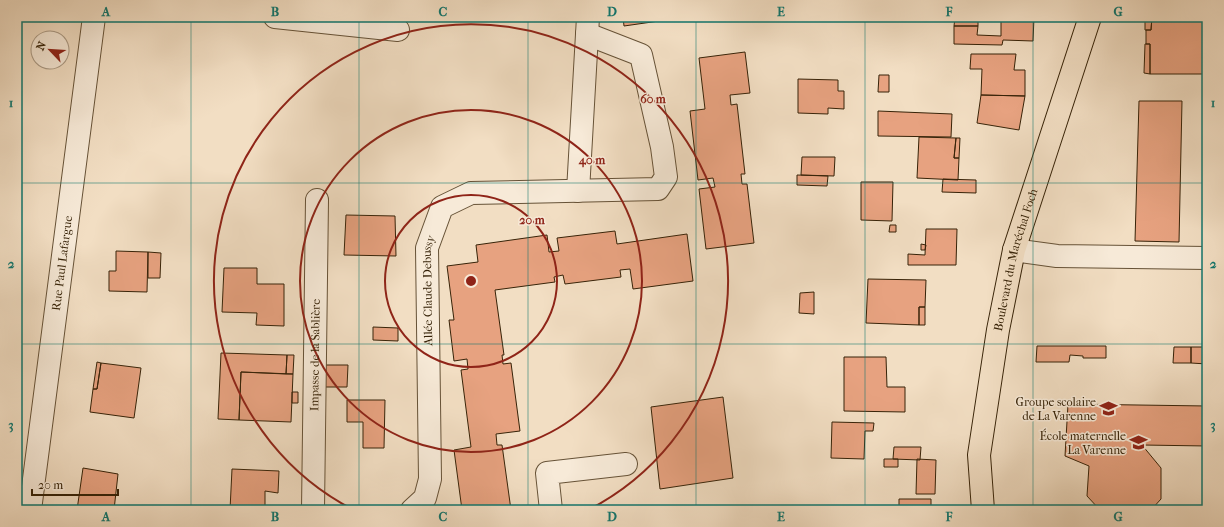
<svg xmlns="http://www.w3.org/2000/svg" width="1224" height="527" font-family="'IM FELL French Canon',serif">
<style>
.building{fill:#e7a280;stroke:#372308}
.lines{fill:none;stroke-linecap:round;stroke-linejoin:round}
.minor-casing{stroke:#665237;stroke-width:24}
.major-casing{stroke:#372308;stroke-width:24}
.minor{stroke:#f7ead8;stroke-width:22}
.major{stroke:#f2dec3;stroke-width:22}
.grid{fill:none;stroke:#0f766e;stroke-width:1;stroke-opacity:0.55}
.ring{fill:none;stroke:#8f2418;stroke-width:2}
.labels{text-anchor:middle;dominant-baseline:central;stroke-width:3;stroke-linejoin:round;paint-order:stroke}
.street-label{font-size:12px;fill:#372308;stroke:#f7ead8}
.poi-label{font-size:12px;fill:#372308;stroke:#f7ead8;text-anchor:end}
.centre{fill:#8f2418;stroke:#f7ead8;stroke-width:2}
.ring-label{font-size:12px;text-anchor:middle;font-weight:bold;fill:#8f2418;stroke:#f7ead8;stroke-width:3;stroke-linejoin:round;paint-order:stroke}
.neatline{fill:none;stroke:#0f766e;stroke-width:1.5}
.grid-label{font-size:13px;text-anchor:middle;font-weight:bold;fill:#0f766e}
</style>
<rect width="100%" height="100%" fill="#f2dec3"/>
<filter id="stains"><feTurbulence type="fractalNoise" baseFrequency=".005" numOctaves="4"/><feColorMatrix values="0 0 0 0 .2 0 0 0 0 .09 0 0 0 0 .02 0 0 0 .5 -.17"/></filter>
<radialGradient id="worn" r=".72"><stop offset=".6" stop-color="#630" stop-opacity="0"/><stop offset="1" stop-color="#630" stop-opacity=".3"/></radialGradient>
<path class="building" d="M 623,17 L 687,17 L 624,26 Z
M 955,17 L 978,17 L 978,26 L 954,26 Z
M 996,17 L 1001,17 L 1001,21 L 995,21 Z
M 1001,17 L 1034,17 L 1033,41 L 1003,40 L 1002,45 L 954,44 L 954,26 L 978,26 L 977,35 L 1001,36 Z
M 1145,17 L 1152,17 L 1151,30 L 1145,30 Z
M 1152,17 L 1206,17 L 1206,25 L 1207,25 L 1207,50 L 1204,50 L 1204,74 L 1150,74 L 1150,44 L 1146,44 L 1146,30 L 1151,30 Z
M 1145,44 L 1150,44 L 1150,74 L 1144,73 Z
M 1204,50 L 1207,50 L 1207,74 L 1204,74 Z
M 745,52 L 750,93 L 730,95 L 731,105 L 737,104 L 745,174 L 741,174 L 742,184 L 747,184 L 754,243 L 706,249 L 699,189 L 715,187 L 713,178 L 698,180 L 690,111 L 705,109 L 699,58 Z
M 971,54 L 1016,54 L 1014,70 L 1025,70 L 1025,96 L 981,95 L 982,69 L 970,69 Z
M 879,75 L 889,75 L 889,92 L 878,92 Z
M 798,79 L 838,80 L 838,91 L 844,91 L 844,109 L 828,108 L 828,114 L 798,113 Z
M 981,95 L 1025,96 L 1019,130 L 977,123 Z
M 1139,101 L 1182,101 L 1179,242 L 1135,241 Z
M 878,111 L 952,114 L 951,137 L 878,136 Z
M 919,137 L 956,138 L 954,158 L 959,158 L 958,180 L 917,178 Z
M 956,138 L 960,138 L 959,158 L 954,158 Z
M 802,157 L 835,157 L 834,176 L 801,175 Z
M 797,175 L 828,176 L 827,186 L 797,185 Z
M 943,179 L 976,180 L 976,193 L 942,192 Z
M 861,182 L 893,182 L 892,221 L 861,220 Z
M 346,215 L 395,216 L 396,256 L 344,255 Z
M 890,225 L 896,225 L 896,232 L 889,232 Z
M 926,229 L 957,229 L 956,265 L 908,265 L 908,254 L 925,255 Z
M 615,231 L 617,244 L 687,234 L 693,281 L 633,289 L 630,269 L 620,270 L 621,277 L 565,284 L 563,275 L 554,277 L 555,282 L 495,290 L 504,355 L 502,355 L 503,364 L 511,363 L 520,431 L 496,434 L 497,445 L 502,445 L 511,510 L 462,510 L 454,450 L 471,447 L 461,370 L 468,369 L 467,359 L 454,361 L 449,320 L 454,320 L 447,266 L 478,262 L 476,245 L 547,235 L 549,252 L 559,251 L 557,238 Z
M 921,244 L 926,245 L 925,250 L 921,250 Z
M 116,251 L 148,252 L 147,292 L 109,291 L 109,271 L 116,271 Z
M 148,252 L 161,253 L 160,278 L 148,278 Z
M 224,268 L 257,268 L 257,284 L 284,284 L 284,326 L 256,325 L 257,313 L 222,312 Z
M 868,279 L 926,280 L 925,307 L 919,307 L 919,325 L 866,323 Z
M 814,292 L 814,314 L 799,313 L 800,293 Z
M 1205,295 L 1207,295 L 1207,314 L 1205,314 Z
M 919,307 L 925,307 L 925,325 L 919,325 Z
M 373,327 L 398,328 L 398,341 L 373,340 Z
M 1037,346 L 1106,346 L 1106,358 L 1083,358 L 1083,356 L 1070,355 L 1069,362 L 1036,362 Z
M 1174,347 L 1191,347 L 1191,363 L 1173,363 Z
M 1191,347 L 1207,347 L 1207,364 L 1191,363 Z
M 221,353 L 287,355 L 286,374 L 241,372 L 239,420 L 218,419 Z
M 287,355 L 294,355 L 293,374 L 286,374 Z
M 844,357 L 886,357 L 887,387 L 905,387 L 905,412 L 844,411 Z
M 97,362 L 101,363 L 97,389 L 93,389 Z
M 101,363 L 141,368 L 134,418 L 90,412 L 93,389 L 97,389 Z
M 322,365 L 348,365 L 347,387 L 322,387 Z
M 241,372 L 293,374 L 291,422 L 239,420 Z
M 292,392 L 298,392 L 298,403 L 292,403 Z
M 723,397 L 733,478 L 660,489 L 651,407 Z
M 347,400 L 385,400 L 384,448 L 363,448 L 363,422 L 347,422 Z
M 1068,404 L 1207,406 L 1207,446 L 1142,445 L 1161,468 L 1161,499 L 1151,510 L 1100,510 L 1087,496 L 1089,466 L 1065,456 Z
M 832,422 L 874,423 L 873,431 L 865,431 L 864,459 L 831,458 Z
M 894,447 L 921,447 L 920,460 L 893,459 Z
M 884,459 L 898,459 L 898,467 L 884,467 Z
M 917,459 L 936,460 L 935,494 L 916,494 Z
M 83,468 L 118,474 L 114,510 L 77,510 Z
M 232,469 L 279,471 L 278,493 L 265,491 L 265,510 L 230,510 Z
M 899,499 L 931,499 L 931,510 L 899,510 Z"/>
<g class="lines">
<defs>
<g id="minor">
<path d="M 275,17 L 398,30"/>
<path d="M 578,191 L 588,17"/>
<path d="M 1014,250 L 1057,256 L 1207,258"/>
<path id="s1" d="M 30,510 L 94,17"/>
<path id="s2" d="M 313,510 L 317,200"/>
<path id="s3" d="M 412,510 L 425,498 L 430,479 L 427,248 L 442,207 L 471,193 L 658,189 L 666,177 L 662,147 L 641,55 L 587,34"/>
<path d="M 551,510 L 547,473 L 626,464"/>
</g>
<g id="major">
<path id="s4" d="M 983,510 L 979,455 L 998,330 L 1014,250 L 1090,17"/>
</g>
</defs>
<use href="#minor" class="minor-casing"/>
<use href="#major" class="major-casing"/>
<use href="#minor" class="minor"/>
<use href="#major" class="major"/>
</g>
<path class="grid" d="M 191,17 L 191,510M 359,17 L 359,510M 528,17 L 528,510M 696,17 L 696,510M 865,17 L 865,510M 1033,17 L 1033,510M 17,183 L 1207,183M 17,344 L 1207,344"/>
<g class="ring">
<circle cx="471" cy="281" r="86"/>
<circle cx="471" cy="281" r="171"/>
<path d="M354 510A257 257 0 1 1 588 510"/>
</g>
<defs>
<symbol id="school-bare" viewBox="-9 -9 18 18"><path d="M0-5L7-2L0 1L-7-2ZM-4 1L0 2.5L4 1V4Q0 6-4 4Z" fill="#8f2418" stroke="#f7ead8" stroke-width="2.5" paint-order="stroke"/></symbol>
</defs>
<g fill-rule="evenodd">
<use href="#school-bare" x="1096" y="396" width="25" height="25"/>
<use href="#school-bare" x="1126" y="430" width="25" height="25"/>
</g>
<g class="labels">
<g class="street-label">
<text stroke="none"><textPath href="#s4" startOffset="254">Boulevard du Maréchal Foch</textPath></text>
<text stroke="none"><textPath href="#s1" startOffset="249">Rue Paul Lafargue</textPath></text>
<text stroke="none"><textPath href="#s3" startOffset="226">Allée Claude Debussy</textPath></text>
<text stroke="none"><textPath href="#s2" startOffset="155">Impasse de la Sablière</textPath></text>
</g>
<g class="poi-label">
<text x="1096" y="402">Groupe scolaire<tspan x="1096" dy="14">de La Varenne</tspan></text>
<text x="1126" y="436">École maternelle<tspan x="1126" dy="14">La Varenne</tspan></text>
</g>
</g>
<circle cx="471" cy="281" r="6" class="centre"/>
<g class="ring-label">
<text x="653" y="103">60 m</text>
<text x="592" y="164">40 m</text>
<text x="532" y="224">20 m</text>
</g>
<rect width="1224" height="527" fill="none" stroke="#f2dec3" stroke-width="44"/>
<g transform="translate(50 50) rotate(295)"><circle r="19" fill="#f7ead8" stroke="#aa9a85"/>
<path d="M0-3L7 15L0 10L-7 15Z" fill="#8f2418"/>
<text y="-6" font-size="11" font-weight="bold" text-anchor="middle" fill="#372308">N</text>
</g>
<path d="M32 489v6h86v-6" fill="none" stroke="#372308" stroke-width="2"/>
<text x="38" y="489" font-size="12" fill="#372308" stroke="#f7ead8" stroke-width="3" paint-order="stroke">20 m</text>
<rect x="22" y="22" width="1180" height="483" class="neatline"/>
<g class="grid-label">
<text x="106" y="16">A</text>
<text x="275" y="16">B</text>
<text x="443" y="16">C</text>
<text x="612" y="16">D</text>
<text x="781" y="16">E</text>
<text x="949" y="16">F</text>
<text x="1118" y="16">G</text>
<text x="11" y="107">1</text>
<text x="1213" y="107">1</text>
<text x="11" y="268">2</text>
<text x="1213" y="268">2</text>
<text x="11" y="429">3</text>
<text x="1213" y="429">3</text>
<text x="106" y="521">A</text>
<text x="275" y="521">B</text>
<text x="443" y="521">C</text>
<text x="612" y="521">D</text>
<text x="781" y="521">E</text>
<text x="949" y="521">F</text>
<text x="1118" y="521">G</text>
</g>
<rect width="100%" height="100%" filter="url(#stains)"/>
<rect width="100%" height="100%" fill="url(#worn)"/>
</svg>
